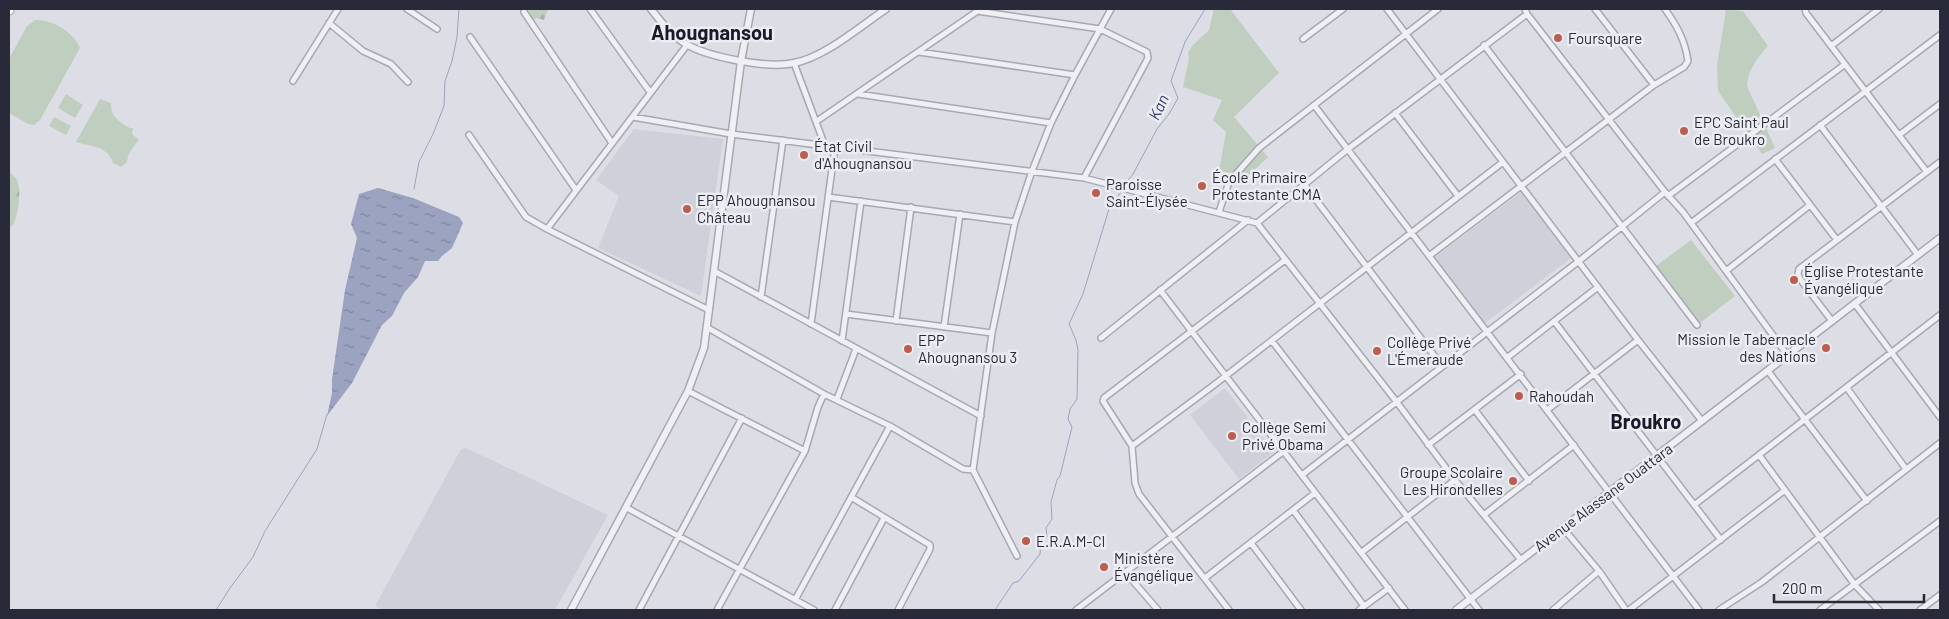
<svg xmlns="http://www.w3.org/2000/svg" width="1949" height="619" font-family="Barlow,sans-serif">
<style>
.built{fill:#cfd0d9}
.green{fill:#bfcebf}
.forest{fill:url(#forest-firs)}
.water{fill:url(#water-ripples)}
.lines{fill:none;stroke-linecap:round;stroke-linejoin:round}
.stream{stroke:#9ba3c1;stroke-width:1}
.minor-casing{stroke:#a7a8b1;stroke-width:8}
.tertiary-casing{stroke:#a7a8b1;stroke-width:9}
.primary-casing{stroke:#9da0af;stroke-width:11}
.minor{stroke:#efeff4;stroke-width:5}
.tertiary{stroke:#efeff4;stroke-width:6}
.primary{stroke:#fff;stroke-width:9}
.poi-dot{fill:#bc5d4f;stroke:#ecedf3;stroke-width:2}
.labels{text-anchor:middle;dominant-baseline:central;stroke-width:5;stroke-linejoin:round;paint-order:stroke}
.poi-label{font-size:15px;fill:#282a39;stroke:#ecedf3;text-anchor:start}
.street-label{font-size:15px;fill:#282a39;stroke:#ecedf3}
.water-label{font-size:16px;font-style:italic;fill:#374068;stroke:#ecedf3}
.district-label{font-size:20px;font-weight:bold;fill:#1a1b2a;stroke:#ecedf3}
</style>
<defs>
<pattern id="forest-firs" width="22" height="20" patternUnits="userSpaceOnUse" patternTransform="scale(1.25)"><rect width="22" height="20" fill="#bfcebf"/><path d="M5 1l3.5 6h-7zM16 11l3.5 6h-7z" fill="#a4b1a5"/></pattern>
<pattern id="water-ripples" width="26" height="14" patternUnits="userSpaceOnUse" patternTransform="scale(1.25)"><rect width="26" height="14" fill="#9ba3c1"/><path d="M2 4q2-2 4 0t4 0M15 11q2-2 4 0t4 0" fill="none" stroke="#7e859e"/></pattern>
</defs>
<rect width="100%" height="100%" fill="#dddee5"/>
<path class="built" d="M 634,129 L 723,139 L 701,296 L 598,248 L 619,196 L 596,180 Z
M 1521,192 L 1571,258 L 1484,324 L 1434,258 Z
M 1225,388 L 1274,452 L 1239,479 L 1190,415 Z
M 466,448 L 608,515 L 555,610 L 384,610 L 375,606 L 461,449 Z"/>
<path class="green" d="M 1214,9 L 1230,9 L 1279,73 L 1234,117 L 1268,157 L 1244,180 L 1233,174 L 1219,171 L 1226,132 L 1213,120 L 1222,100 L 1183,87 L 1189,58 L 1188,53 L 1192,46 L 1209,30 Z
M 1726,10 L 1743,11 L 1768,46 C 1757,59 1748,69 1747,86 L 1775,148 L 1762,154 L 1718,91 L 1717,65 Z
M 35,20 C 52,19 74,32 80,48 L 40,120 L 34,125 L 28,124 L 9,113 L 9,59 L 27,26 Z
M 66,94 L 83,105 L 75,118 L 58,108 Z
M 100,99 L 111,103 C 110,117 120,122 130,128 L 133,128 L 132,134 L 139,140 C 133,147 128,152 127,162 L 121,167 L 113,163 C 107,145 91,147 76,142 Z
M 54,117 L 71,126 L 66,135 L 49,126 Z
M 1691,240 L 1735,296 L 1700,323 L 1656,266 Z"/>
<path class="forest" d="M 523,9 L 548,9 L 544,20 L 537,18 L 531,21 Z
M 9,171 C 11,174 16,177 17,180 C 22,191 18,217 12,227 L 9,225 Z"/>
<path class="water" d="M 378,188 L 413,198 L 459,217 L 463,223 L 452,248 L 442,256 L 438,261 L 425,261 L 418,277 L 404,293 L 392,316 L 382,325 L 352,383 L 327,416 L 332,393 L 332,379 L 345,290 L 357,238 L 351,224 L 359,194 Z"/>
<g class="lines">
<path class="stream" d="M 1125,184 L 1133,174 L 1157,129 L 1169,114 L 1178,98 L 1171,81 L 1185,42 L 1205,9
M 414,189 L 419,162 L 433,134 L 444,106 L 445,81 L 452,61 L 457,37 L 459,9
M 216,610 L 230,588 L 253,557 L 265,531 L 317,449 L 327,414
M 995,610 L 1013,583 L 1019,581 L 1040,554 L 1041,541 L 1047,537 L 1046,528 L 1052,519 L 1051,502 L 1057,480 L 1060,476 L 1072,427 L 1068,419 L 1070,409 L 1077,399 L 1078,350 L 1076,340 L 1069,324 L 1083,294 L 1109,209 L 1121,192"/>
<defs>
<path id="minor" d="M 407,9 L 437,29
M 590,9 L 650,92
M 1387,9 L 1638,340 L 1702,421
M 1595,9 L 1654,85
M 1805,9 L 1806,13 L 1927,172
M 977,11 L 1100,29 L 1147,52 L 1148,58 L 1084,178
M 524,12 L 612,143
M 1527,14 L 1665,192 L 1683,212 L 1788,356
M 329,23 L 363,51 L 391,64 L 408,82
M 470,37 L 576,190
M 1303,39 L 1343,9
M 1484,45 L 1697,325
M 1831,46 L 1879,9
M 919,52 L 1075,75
M 794,63 L 825,146
M 293,81 L 338,9
M 858,94 L 1051,123
M 1314,105 L 1699,610
M 1395,113 L 1458,196
M 633,117 L 731,134 L 1084,178 L 1257,223 L 1396,401 L 1455,480 L 1521,560
M 817,121 L 979,10
M 1820,125 L 1918,255
M 469,135 L 526,217 L 547,229 L 709,310
M 1899,135 L 1940,104
M 1775,159 L 1837,240
M 1304,184 L 1442,366
M 1668,196 L 1844,65
M 828,197 L 1015,222
M 1219,212 L 1229,182 L 1259,148 L 1438,9
M 1257,223 L 1348,149 L 1527,14 L 1525,9
M 1691,223 L 1940,35
M 547,229 L 687,45
M 1429,256 L 1654,85 L 1684,67 L 1688,61 C 1685,40 1677,26 1665,9
M 714,271 L 981,416
M 1726,271 L 1810,205
M 1160,290 L 1405,610
M 761,297 L 783,140
M 1855,304 L 1940,417
M 846,314 L 992,333
M 896,321 L 911,207
M 1554,321 L 1721,540
M 1832,321 L 1800,279 L 1798,274 L 1799,269 L 1940,162
M 811,324 L 835,147
M 944,327 L 960,214
M 708,328 L 824,394 L 890,426 L 963,469 L 973,470
M 1101,338 L 1248,220
M 842,341 L 861,201
M 1272,341 L 1479,610
M 1508,357 L 1598,287
M 1768,371 L 1867,501
M 1847,388 L 1906,469
M 688,391 L 805,451
M 837,399 L 856,349
M 1475,410 L 1529,481
M 1547,410 L 1638,340
M 1428,445 L 1521,374
M 1132,446 L 1210,388 L 1503,162
M 1759,455 L 1855,585 L 1879,610
M 1302,475 L 1579,261 L 1665,192
M 851,497 L 930,545 L 930,549 L 898,610
M 1694,505 L 1940,315
M 627,508 L 814,610
M 1293,510 L 1364,606
M 1485,514 L 1574,445
M 1563,528 L 1599,571 L 1626,610
M 1251,543 L 1301,610
M 1362,552 L 1455,480
M 1017,556 L 973,470 L 992,333 L 1015,222 L 1032,171 L 1051,123 L 1075,75 L 1111,9
M 1126,573 L 1158,610
M 1205,578 L 1315,493
M 795,600 L 890,426
M 639,610 L 742,418
M 717,610 L 805,451 L 818,407 L 824,394
M 835,610 L 884,518
M 1076,610 L 1284,451
M 1229,610 L 1139,494 L 1135,483 L 1132,446 L 1103,401 L 1104,398 L 1285,260
M 1359,610 L 1389,588
M 1553,610 L 1599,571
M 1629,610 L 1785,490
M 1719,610 L 1762,582 L 1940,443
M 1820,610 L 1940,521
M 1920,610 L 1940,595"/>
<path id="tertiary" d="M 651,9 C 661,22 671,35 686,44 C 708,57 768,69 794,63 C 825,57 859,27 886,9
M 571,610 L 688,391 L 704,348 L 741,61 L 751,9
M 1456,610 L 1940,238"/>
<path id="primary" d="M 9,10 L 9,9"/>
</defs>
<use href="#minor" class="minor-casing"/>
<use href="#tertiary" class="tertiary-casing"/>
<use href="#primary" class="primary-casing"/>
<use href="#minor" class="minor"/>
<use href="#tertiary" class="tertiary"/>
<use href="#primary" class="primary"/>
</g>
<g class="poi-dot">
<circle cx="1558" cy="38" r="5"/>
<circle cx="1684" cy="131" r="5"/>
<circle cx="804" cy="155" r="5"/>
<circle cx="1202" cy="186" r="5"/>
<circle cx="1096" cy="193" r="5"/>
<circle cx="687" cy="209" r="5"/>
<circle cx="1794" cy="280" r="5"/>
<circle cx="1826" cy="348" r="5"/>
<circle cx="908" cy="349" r="5"/>
<circle cx="1377" cy="351" r="5"/>
<circle cx="1519" cy="396" r="5"/>
<circle cx="1232" cy="436" r="5"/>
<circle cx="1513" cy="481" r="5"/>
<circle cx="1026" cy="541" r="5"/>
<circle cx="1104" cy="567" r="5"/>
</g>
<g class="labels">
<g class="poi-label">
<text x="1568" y="38">Foursquare</text>
<text x="1694" y="122">EPC Saint Paul<tspan x="1694" dy="17">de Broukro</tspan></text>
<text x="814" y="146">État Civil<tspan x="814" dy="17">d'Ahougnansou</tspan></text>
<text x="1212" y="177">École Primaire<tspan x="1212" dy="17">Protestante CMA</tspan></text>
<text x="1106" y="184">Paroisse<tspan x="1106" dy="17">Saint-Élysée</tspan></text>
<text x="697" y="200">EPP Ahougnansou<tspan x="697" dy="17">Château</tspan></text>
<text x="1804" y="271">Église Protestante<tspan x="1804" dy="17">Évangélique</tspan></text>
<text x="1816" y="339" text-anchor="end">Mission le Tabernacle<tspan x="1816" dy="17">des Nations</tspan></text>
<text x="918" y="340">EPP<tspan x="918" dy="17">Ahougnansou 3</tspan></text>
<text x="1387" y="342">Collège Privé<tspan x="1387" dy="17">L'Émeraude</tspan></text>
<text x="1529" y="396">Rahoudah</text>
<text x="1242" y="427">Collège Semi<tspan x="1242" dy="17">Privé Obama</tspan></text>
<text x="1503" y="472" text-anchor="end">Groupe Scolaire<tspan x="1503" dy="17">Les Hirondelles</tspan></text>
<text x="1036" y="541">E.R.A.M-CI</text>
<text x="1114" y="558">Ministère<tspan x="1114" dy="17">Évangélique</tspan></text>
</g>
<g class="street-label">
<text transform="translate(1603 497) rotate(-37)">Avenue Alassane Ouattara</text>
</g>
<g class="water-label">
<text transform="translate(1158 107) rotate(-65)">Kan</text>
</g>
<g class="district-label">
<text x="712" y="32">Ahougnansou</text>
<text x="1646" y="421">Broukro</text>
</g>
</g>
<rect width="1949" height="619" fill="none" stroke="#282a39" stroke-width="20"/>
<path d="M1774 594v8h150v-8" fill="none" stroke="#282a39" stroke-width="2.5"/>
<text x="1782" y="594" font-size="15" fill="#282a39" stroke="#ecedf3" stroke-width="4" paint-order="stroke">200 m</text>
</svg>
